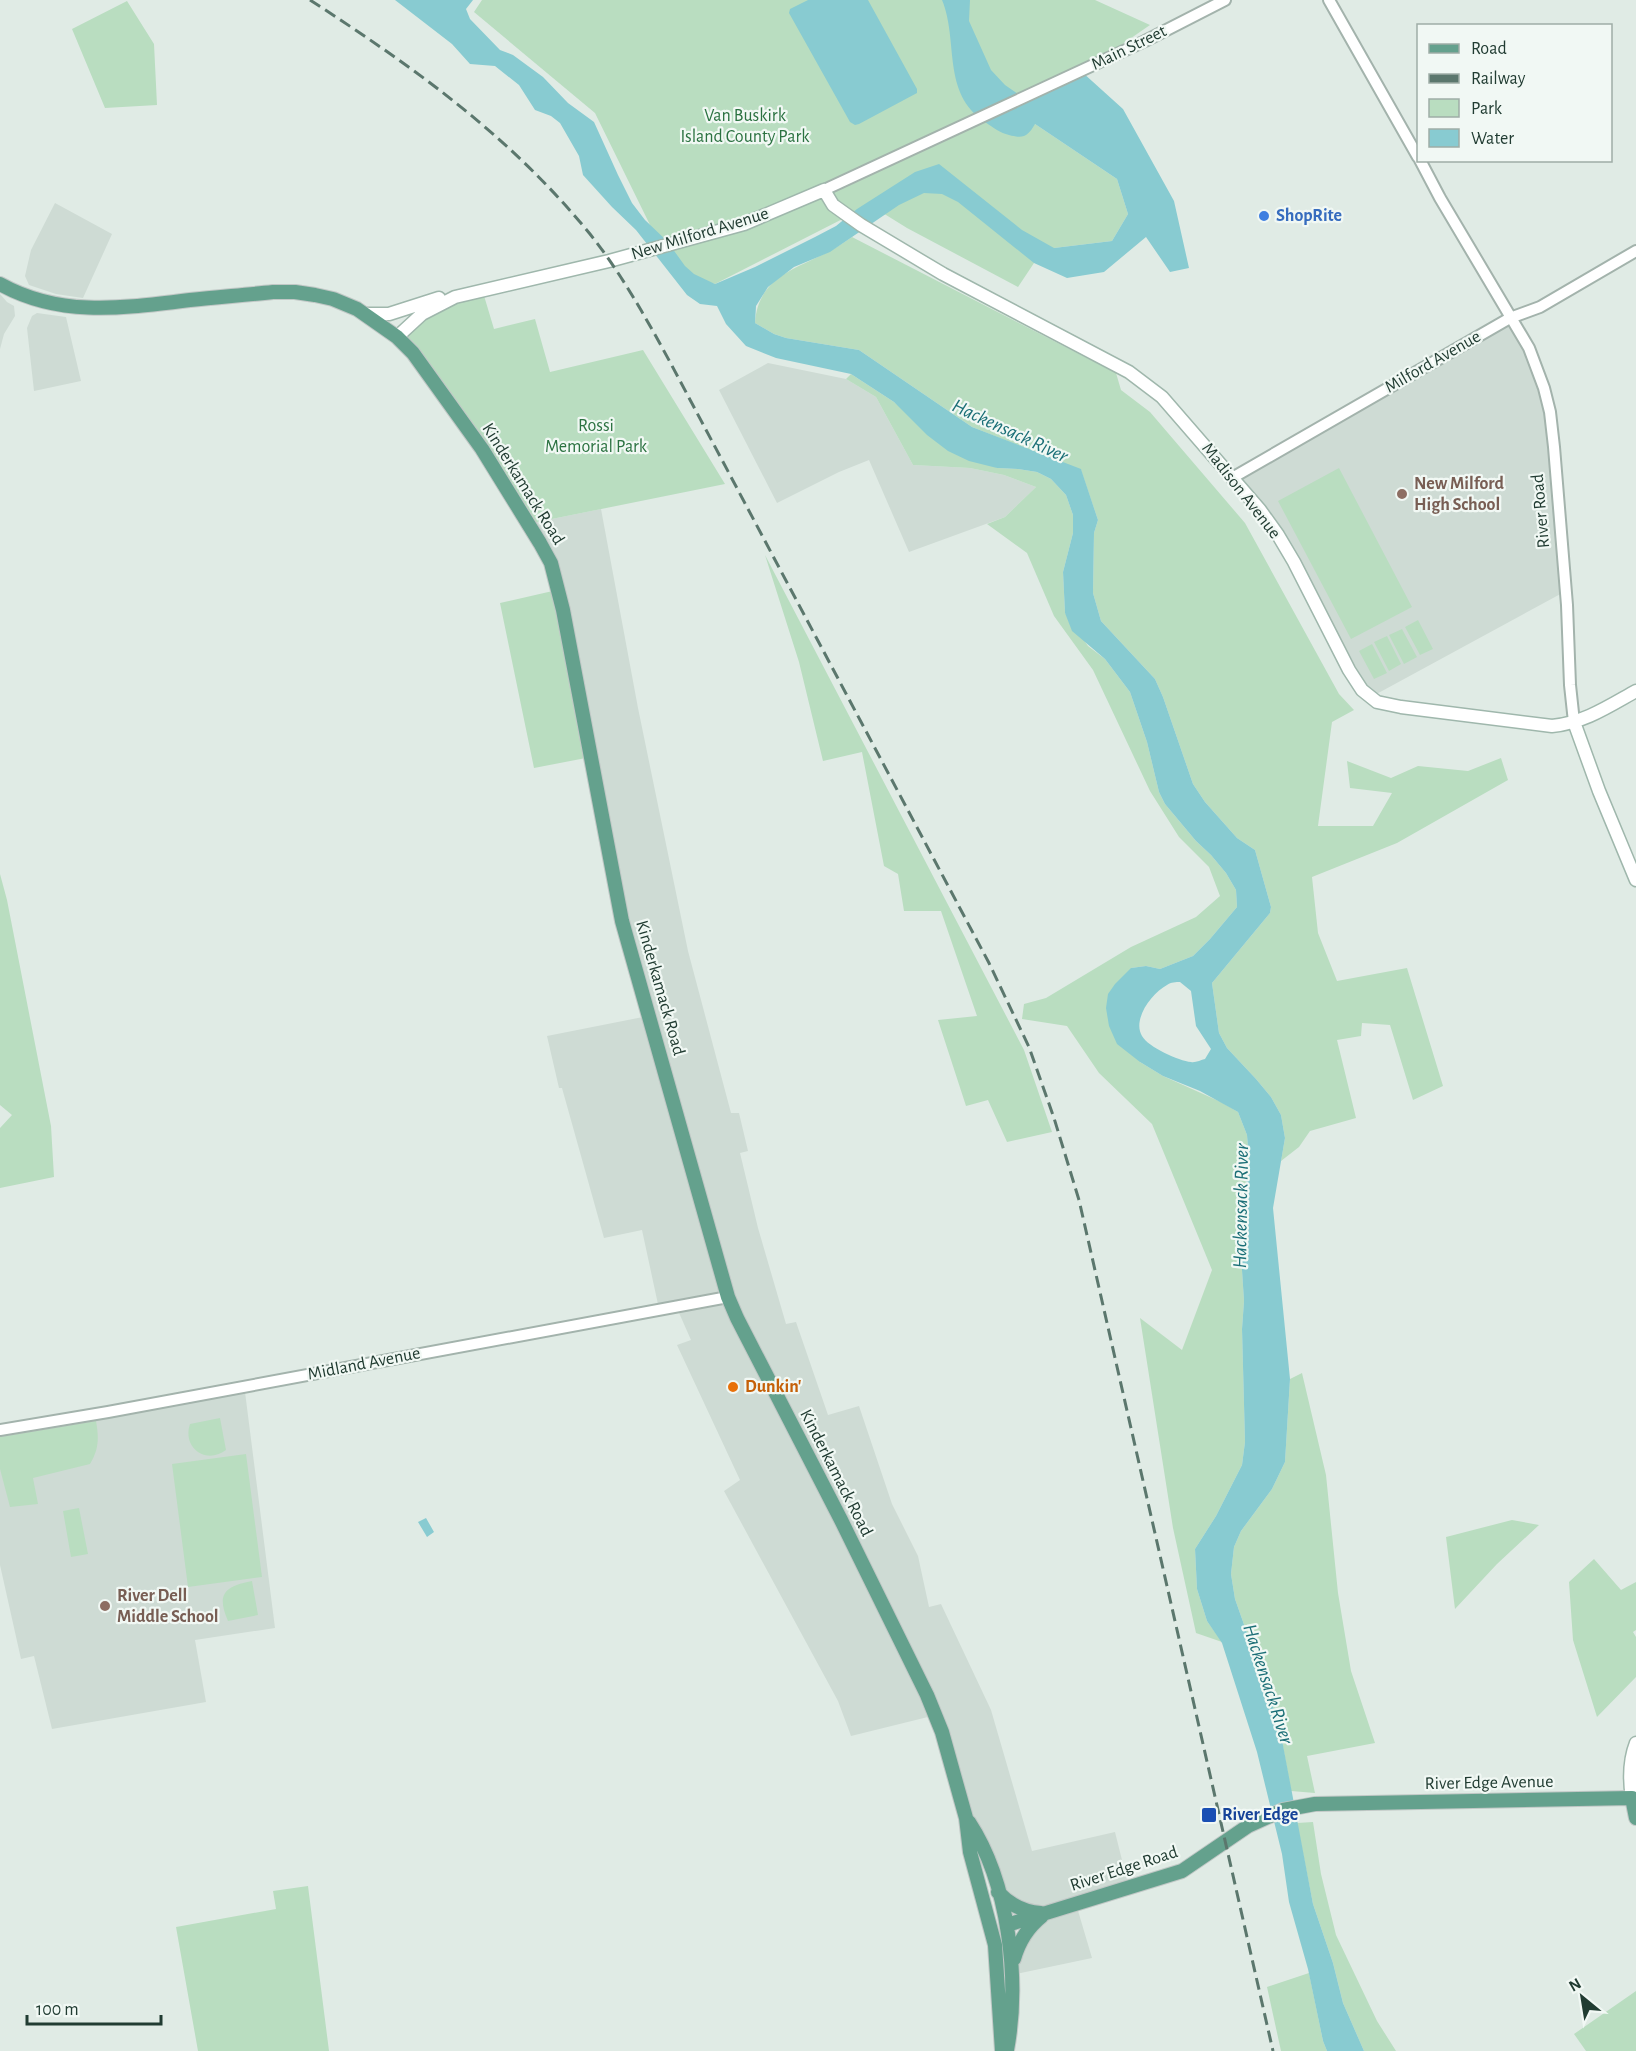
<svg xmlns="http://www.w3.org/2000/svg" width="1636" height="2051" font-family="'Alegreya Sans',sans-serif">
<style>
.built{fill:#cedbd4}
.green{fill:#b9ddc0}
.water{fill:#88cbd1;fill-rule:evenodd}
.lines{fill:none;stroke-linecap:round;stroke-linejoin:round}
.tertiary-casing{stroke:#a3b3ac;stroke-width:14}
.secondary-casing{stroke:#9fb7ac;stroke-width:15}
.primary-casing{stroke:#c1c8c6;stroke-width:16}
.tertiary{stroke:#fff;stroke-width:10}
.secondary{stroke:#fff;stroke-width:12}
.primary{stroke:#64a18d;stroke-width:14}
.rail{stroke:#5b776d;stroke-width:3;stroke-dasharray:12 6;stroke-linecap:butt}
.shop-dot{fill:#3f7fe0;stroke:#f1f8f4;stroke-width:2}
.education-dot{fill:#8d6e63;stroke:#f1f8f4;stroke-width:2}
.food-dot{fill:#e8710a;stroke:#f1f8f4;stroke-width:2}
.transit-dot{fill:#1a4fb4;stroke:#f1f8f4;stroke-width:2}
.labels{text-anchor:middle;dominant-baseline:central;stroke-width:4.5;stroke-linejoin:round;paint-order:stroke}
.street-label{font-size:18px;fill:#213c32;stroke:#f1f8f4}
.park-label{font-size:18px;fill:#2b7241;stroke:#f1f8f4}
.shop-label{font-size:18px;font-weight:bold;fill:#366cbe;stroke:#f1f8f4;text-anchor:start}
.education-label{font-size:18px;font-weight:bold;fill:#785e54;stroke:#f1f8f4;text-anchor:start}
.food-label{font-size:18px;font-weight:bold;fill:#c56008;stroke:#f1f8f4;text-anchor:start}
.transit-label{font-size:18px;font-weight:bold;fill:#164399;stroke:#f1f8f4;text-anchor:start}
.water-label{font-size:20px;font-style:italic;fill:#1b6f77;stroke:#f1f8f4}
</style>
<rect width="100%" height="100%" fill="#e0ebe5"/>
<path class="built" d="M 55,203 L 112,234 L 83,298 L 56,294 L 29,285 L 25,276 L 31,250 Z
M 0,294 L 7,302 L 14,306 L 15,316 L 4,334 L 0,349 Z
M 37,313 L 66,317 L 81,381 L 34,391 L 27,328 L 32,316 Z
M 1510,318 L 1544,388 L 1566,591 L 1371,697 L 1294,562 L 1232,478 Z
M 768,363 L 846,379 L 876,397 L 913,465 L 970,468 L 1004,475 L 1036,487 L 1005,517 L 909,552 L 869,460 L 839,472 L 777,503 L 719,390 Z
M 601,509 L 638,708 L 688,951 L 731,1113 L 739,1113 L 748,1151 L 740,1153 L 758,1228 L 786,1324 L 796,1322 L 828,1415 L 859,1406 L 892,1504 L 918,1556 L 929,1607 L 941,1604 L 991,1710 L 1032,1851 L 1115,1832 L 1129,1888 L 1076,1904 L 1092,1958 L 1011,1975 L 1033,1923 L 998,1892 L 936,1715 L 851,1736 L 838,1701 L 724,1491 L 740,1480 L 677,1345 L 691,1340 L 676,1306 L 659,1309 L 642,1230 L 604,1238 L 562,1088 L 559,1088 L 547,1036 L 648,1016 L 557,590 L 527,524 Z
M 245,1392 L 275,1628 L 195,1640 L 206,1702 L 52,1729 L 34,1656 L 21,1659 L 0,1565 L 0,1430 Z"/>
<path class="green" d="M 482,0 L 1095,0 L 1150,25 L 1082,72 L 1035,124 L 1117,179 L 1128,214 L 1112,241 L 1054,248 L 1034,263 L 1018,287 L 907,228 L 870,205 L 715,284 L 691,277 L 651,227 L 595,113 L 474,12 Z
M 127,1 L 154,44 L 157,105 L 105,108 L 72,29 Z
M 852,237 L 1116,373 L 1121,390 L 1150,412 L 1245,523 L 1339,694 L 1354,710 L 1332,722 L 1318,826 L 1373,826 L 1392,793 L 1350,788 L 1347,761 L 1391,778 L 1418,766 L 1468,771 L 1501,758 L 1508,780 L 1397,843 L 1312,877 L 1318,933 L 1337,981 L 1407,968 L 1443,1086 L 1413,1100 L 1390,1025 L 1362,1023 L 1361,1036 L 1337,1040 L 1356,1118 L 1310,1131 L 1299,1147 L 1281,1161 L 1285,1138 L 1281,1115 L 1271,1097 L 1256,1079 L 1227,1048 L 1219,1033 L 1212,983 L 1270,913 L 1271,907 L 1255,850 L 1237,838 L 1205,802 L 1193,784 L 1163,697 L 1155,679 L 1101,621 L 1093,593 L 1094,533 L 1098,520 L 1081,470 L 972,427 L 859,350 L 786,338 L 774,334 L 755,323 C 758,278 793,270 828,252 C 836,248 844,242 852,237 Z
M 482,289 L 494,329 L 535,319 L 550,372 L 643,350 L 725,484 L 527,524 L 397,337 L 412,322 Z
M 851,374 L 894,402 L 912,417 L 997,468 L 1018,469 L 1037,472 L 1051,479 L 1066,495 L 1073,515 L 1073,533 L 1063,572 L 1065,613 L 1088,646 L 1105,659 L 1130,692 L 1147,742 L 1159,792 L 1165,804 L 1196,841 L 1211,855 L 1226,873 L 1236,890 L 1237,907 L 1210,939 L 1193,956 L 1160,969 L 1146,966 L 1131,968 L 1140,1062 L 1163,1076 L 1221,1102 L 1238,1112 L 1247,1135 L 1249,1159 L 1240,1240 L 1244,1301 L 1242,1329 L 1245,1442 L 1242,1465 L 1216,1516 L 1195,1549 L 1197,1589 L 1207,1621 L 1222,1642 L 1196,1633 L 1173,1528 L 1140,1318 L 1182,1350 L 1212,1270 L 1152,1124 L 1099,1073 L 1067,1026 L 1022,1019 L 1024,1004 L 1046,998 L 1131,947 L 1196,917 L 1220,896 L 1209,867 L 1179,837 L 1150,791 L 1093,670 L 1054,616 L 1027,553 L 987,524 L 1005,517 L 1036,487 L 1004,475 L 970,468 L 913,465 L 876,397 L 846,379 Z
M 1339,468 L 1412,607 L 1351,639 L 1278,501 Z
M 765,555 L 1024,1050 L 1052,1132 L 1007,1142 L 988,1100 L 966,1106 L 938,1020 L 977,1016 L 941,911 L 904,911 L 898,874 L 884,866 L 862,752 L 823,761 L 799,662 Z
M 557,590 L 591,757 L 534,768 L 500,603 Z
M 1418,620 L 1433,649 L 1420,655 L 1405,627 Z
M 1402,629 L 1417,657 L 1404,664 L 1389,635 Z
M 1387,636 L 1401,664 L 1389,671 L 1374,642 Z
M 1372,644 L 1387,673 L 1374,679 L 1359,651 Z
M 0,874 L 7,900 L 51,1126 L 54,1177 L 0,1188 L 0,1128 L 12,1115 L 0,1105 Z
M 1302,1373 L 1326,1475 L 1338,1593 L 1351,1671 L 1375,1743 L 1307,1756 L 1315,1793 L 1291,1791 L 1279,1724 L 1235,1599 L 1231,1574 L 1234,1547 L 1241,1531 L 1272,1489 L 1285,1462 L 1290,1379 Z
M 220,1418 L 226,1450 C 206,1465 182,1448 190,1424 Z
M 96,1421 C 99,1438 99,1449 90,1464 L 33,1478 L 38,1504 L 10,1507 L 0,1469 L 0,1437 Z
M 246,1454 L 262,1577 L 188,1587 L 172,1464 Z
M 79,1508 L 88,1554 L 71,1557 L 63,1511 Z
M 1512,1520 L 1539,1525 L 1497,1564 L 1455,1609 L 1446,1537 Z
M 1594,1559 L 1621,1590 L 1636,1582 L 1636,1630 L 1633,1632 L 1636,1637 L 1636,1677 L 1597,1717 L 1573,1640 L 1569,1582 Z
M 252,1581 L 258,1615 L 228,1621 C 216,1594 225,1586 252,1581 Z
M 1313,1822 L 1321,1874 L 1336,1935 L 1377,2021 L 1396,2051 L 1364,2051 L 1343,2003 L 1333,1963 L 1313,1904 L 1297,1823 Z
M 308,1886 L 329,2051 L 198,2051 L 176,1927 L 276,1909 L 273,1891 Z
M 1309,1973 L 1323,2041 L 1327,2051 L 1281,2051 L 1267,1987 Z
M 1636,1991 L 1636,2051 L 1586,2051 L 1574,2034 Z"/>
<path class="water" d="M 395,0 L 473,0 L 466,9 L 470,19 L 500,50 L 513,55 L 543,77 L 568,103 L 594,122 L 618,175 L 632,203 L 645,220 L 667,241 L 685,266 L 694,274 L 715,284 L 755,267 L 815,237 L 836,226 L 857,209 L 915,172 L 939,164 L 1022,230 L 1054,248 L 1112,241 L 1128,214 L 1117,179 L 1035,124 C 1028,136 1024,139 1009,135 C 1000,133 994,128 985,122 C 941,93 959,41 942,0 L 970,0 L 969,21 L 991,70 L 1005,85 L 1028,101 L 1082,72 L 1123,109 L 1174,201 L 1189,268 L 1170,272 L 1146,237 L 1104,272 L 1067,278 L 1034,263 L 958,202 L 942,194 L 924,193 L 899,205 L 830,252 L 794,267 L 768,287 L 756,306 L 755,323 L 774,334 L 786,338 L 859,350 L 972,427 L 1081,469 L 1098,520 L 1094,533 L 1093,593 L 1101,621 L 1155,679 L 1163,697 L 1193,784 L 1205,802 L 1237,838 L 1255,850 L 1271,907 L 1270,913 L 1212,983 L 1219,1033 L 1227,1048 L 1256,1079 L 1271,1097 L 1281,1115 L 1285,1138 L 1273,1208 L 1290,1379 L 1285,1462 L 1272,1489 L 1241,1531 L 1234,1547 L 1231,1574 L 1235,1599 L 1279,1724 L 1313,1904 L 1333,1963 L 1343,2003 L 1364,2051 L 1327,2051 L 1323,2041 L 1308,1969 L 1289,1902 L 1282,1854 L 1257,1752 L 1222,1643 L 1207,1621 L 1197,1589 L 1195,1549 L 1216,1516 L 1242,1465 L 1245,1442 L 1242,1329 L 1244,1301 L 1240,1240 L 1249,1159 L 1247,1135 L 1238,1112 L 1200,1091 L 1163,1076 L 1140,1062 L 1117,1044 L 1109,1026 L 1106,1008 L 1108,994 L 1115,984 L 1131,968 L 1146,966 L 1160,969 L 1193,956 L 1210,939 L 1237,907 L 1236,890 L 1226,873 L 1211,855 L 1196,841 L 1165,804 L 1159,792 L 1147,742 L 1130,692 L 1105,659 L 1072,631 L 1065,613 L 1063,572 L 1073,533 L 1073,515 L 1066,495 L 1051,479 L 1037,472 L 1018,469 L 997,468 L 969,461 L 948,451 L 927,435 L 894,402 L 851,374 L 776,358 L 746,346 L 726,324 L 717,306 L 700,304 L 687,295 L 636,230 L 612,207 L 583,175 L 579,156 L 560,123 L 551,116 L 535,110 L 519,85 L 495,66 L 470,64 L 452,44 ZM 1180,982 L 1191,991 L 1196,1026 L 1211,1049 L 1205,1059 C 1201,1060 1195,1063 1191,1062 C 1179,1061 1148,1047 1142,1036 C 1132,1019 1152,993 1167,985 C 1171,982 1176,982 1180,982 Z
M 808,0 L 868,0 L 917,89 L 917,93 L 859,124 L 855,125 L 850,122 L 789,13 L 790,9 Z
M 426,1518 L 434,1532 L 427,1537 L 418,1522 Z"/>
<g class="lines">
<defs>
<path id="tertiary" d="M 1329,0 L 1418,157
M 1420,160 L 1440,198 L 1529,348 L 1544,388 L 1550,412 L 1554,447 L 1567,605 L 1570,685 L 1574,722
M 824,190 L 1145,41 L 1225,0
M 1232,478 L 1510,318 L 1540,307 L 1636,251
M 0,1430 L 108,1412 L 728,1297"/>
<path id="secondary" d="M 366,314 L 389,314 L 439,298
M 397,337 L 422,314 L 455,297 L 609,261 L 744,224 L 824,190 L 833,205 L 861,225 L 943,274 L 1129,372 L 1162,397 L 1260,510 L 1278,535 L 1294,562 L 1349,670 L 1362,690 L 1377,702 L 1401,707 L 1552,726 C 1584,723 1609,706 1636,691
M 1574,722 L 1599,791 L 1636,880
M 1632,1798 C 1629,1779 1629,1761 1636,1743"/>
<path id="primary" d="M 0,284 C 61,318 124,308 190,300 C 218,297 245,295 273,292 L 295,292 L 315,295 L 333,299 L 357,309 L 397,337 L 413,353 L 482,449 L 540,543 L 551,563 L 563,610 L 622,921 L 728,1297 L 737,1318 L 841,1520 L 927,1695 L 942,1732 L 966,1818 L 970,1852 L 995,1945 L 1002,2051
M 969,1822 C 1009,1883 1020,1980 1007,2050
M 998,1892 C 1010,1905 1023,1912 1041,1913
M 1007,1925 L 1182,1871 L 1248,1826 L 1283,1810 L 1315,1804 L 1632,1798 L 1636,1818
M 1014,1959 C 1019,1941 1027,1928 1042,1916"/>
</defs>
<use href="#tertiary" class="tertiary-casing"/>
<use href="#secondary" class="secondary-casing"/>
<use href="#primary" class="primary-casing"/>
<use href="#tertiary" class="tertiary"/>
<use href="#secondary" class="secondary"/>
<use href="#primary" class="primary"/>
<path class="rail" d="M 310,0 C 415,68 510,136 590,234 C 621,273 646,318 670,362 L 989,963 L 1029,1047 L 1054,1118 L 1079,1200 L 1273,2051"/>
</g>
<circle class="shop-dot" cx="1264" cy="216" r="6"/>
<g class="education-dot">
<circle cx="1402" cy="494" r="6"/>
<circle cx="105" cy="1606" r="6"/>
</g>
<circle class="food-dot" cx="733" cy="1387" r="6"/>
<rect class="transit-dot" x="1201" y="1807" width="16" height="16" rx="3"/>
<g class="labels">
<g class="street-label">
<text transform="translate(1129 48) rotate(-26)">Main Street</text>
<text transform="translate(700 234) rotate(-17)">New Milford Avenue</text>
<text transform="translate(1433 362) rotate(-30)">Milford Avenue</text>
<text transform="translate(523 484) rotate(58)">Kinderkamack Road</text>
<text transform="translate(1241 491) rotate(52)">Madison Avenue</text>
<text transform="translate(1541 511) rotate(-95)">River Road</text>
<text transform="translate(660 988) rotate(74)">Kinderkamack Road</text>
<text transform="translate(364 1364) rotate(-11)">Midland Avenue</text>
<text transform="translate(836 1473) rotate(63)">Kinderkamack Road</text>
<text transform="translate(1489 1783) rotate(-1)">River Edge Avenue</text>
<text transform="translate(1124 1869) rotate(-18)">River Edge Road</text>
</g>
<g class="park-label">
<text x="745" y="116">Van Buskirk<tspan x="745" dy="21">Island County Park</tspan></text>
<text x="596" y="426">Rossi<tspan x="596" dy="21">Memorial Park</tspan></text>
</g>
<g class="shop-label">
<text x="1276" y="216">ShopRite</text>
</g>
<g class="education-label">
<text x="1414" y="484">New Milford<tspan x="1414" dy="21">High School</tspan></text>
<text x="117" y="1596">River Dell<tspan x="117" dy="21">Middle School</tspan></text>
</g>
<g class="food-label">
<text x="745" y="1387">Dunkin'</text>
</g>
<g class="transit-label">
<text x="1222" y="1815">River Edge</text>
</g>
<g class="water-label">
<text transform="translate(1010 431) rotate(25)">Hackensack River</text>
<text transform="translate(1241 1206) rotate(-89)">Hackensack River</text>
<text transform="translate(1268 1684) rotate(72)">Hackensack River</text>
</g>
</g>
<rect x="1417" y="24" width="195" height="138" fill="#f1f8f4" stroke="#9eada6" stroke-width="1.5"/>
<rect x="1429" y="44" width="30" height="9" fill="#64a18d" stroke="#9eada6" stroke-width="1.5"/>
<text x="1471" y="54" font-size="18" fill="#213c32">Road</text>
<rect x="1429" y="74" width="30" height="9" fill="#5b776d" stroke="#9eada6" stroke-width="1.5"/>
<text x="1471" y="84" font-size="18" fill="#213c32">Railway</text>
<rect x="1429" y="99" width="30" height="18" fill="#b9ddc0" stroke="#9eada6" stroke-width="1.5"/>
<text x="1471" y="114" font-size="18" fill="#213c32">Park</text>
<rect x="1429" y="129" width="30" height="18" fill="#88cbd1" stroke="#9eada6" stroke-width="1.5"/>
<text x="1471" y="144" font-size="18" fill="#213c32">Water</text>
<g transform="translate(1582 1997) rotate(330)" stroke="#f1f8f4" stroke-width="4.5" paint-order="stroke">
<path d="M0-4.5L10 22L0 15L-10 22Z" fill="#213c32"/>
<text y="-9" font-size="16" font-weight="bold" text-anchor="middle" fill="#213c32">N</text>
</g>
<path d="M27 2015v9h134v-9" fill="none" stroke="#213c32" stroke-width="3"/>
<text x="36" y="2015" font-size="18" fill="#213c32" stroke="#f1f8f4" stroke-width="4.5" paint-order="stroke">100 m</text>
</svg>
